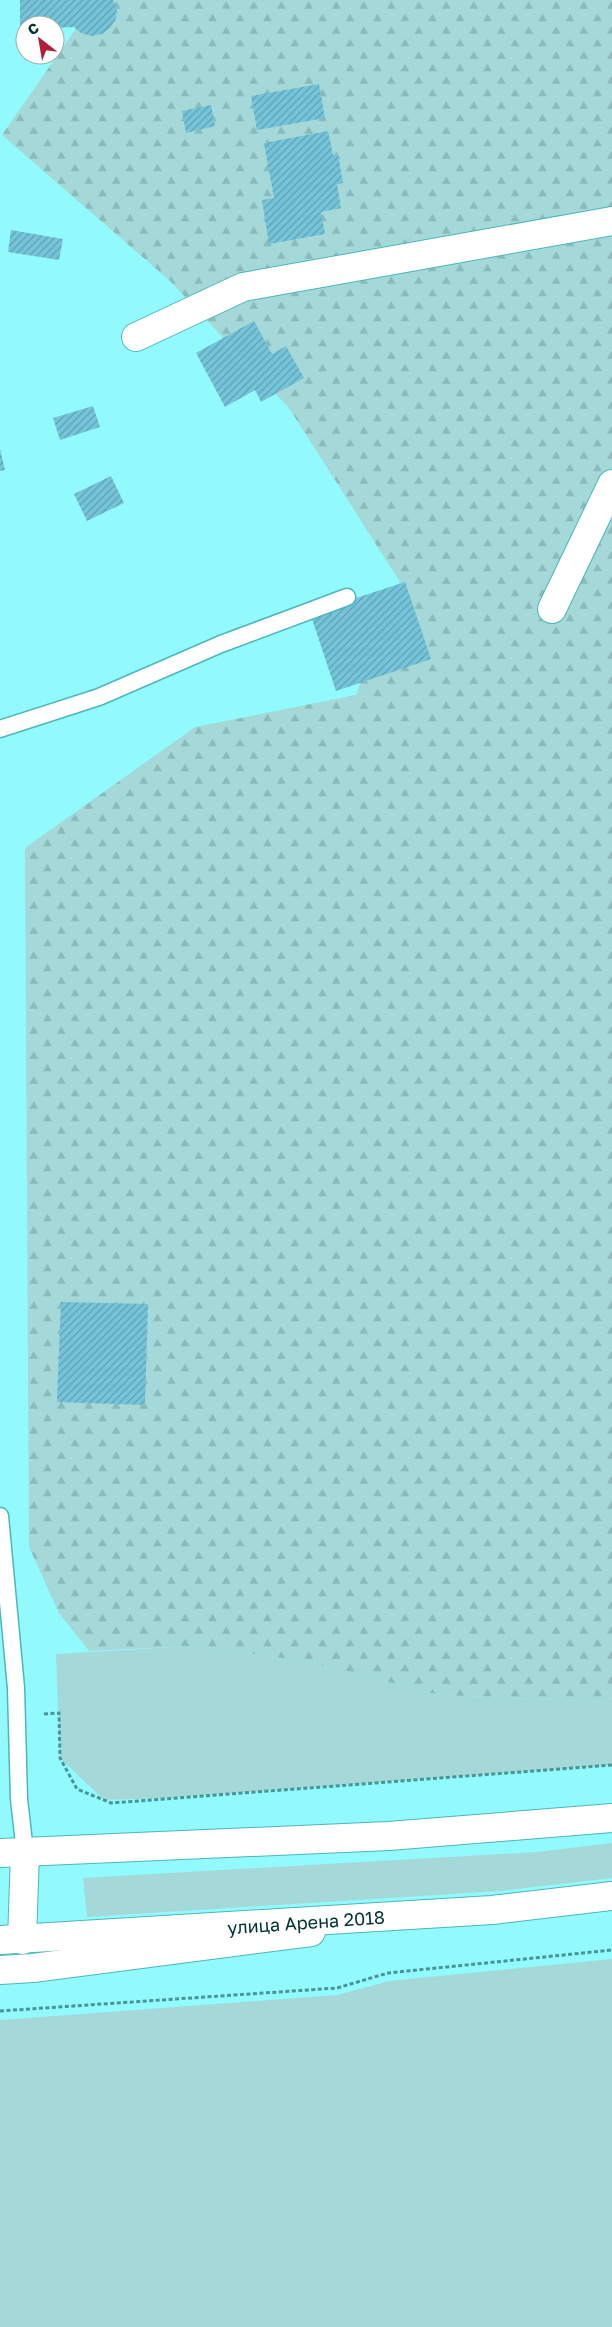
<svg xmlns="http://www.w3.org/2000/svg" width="612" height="2327" font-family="'Golos Text',sans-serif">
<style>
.green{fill:#a4d8d9}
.forest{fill:url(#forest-firs)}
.building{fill:url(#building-hatch)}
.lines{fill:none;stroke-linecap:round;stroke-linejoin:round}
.service-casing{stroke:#4cb6b9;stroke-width:19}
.minor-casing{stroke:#4cb6b9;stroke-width:30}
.secondary-casing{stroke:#4cb6b9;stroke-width:30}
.primary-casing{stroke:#4cb6b9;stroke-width:30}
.path{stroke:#489496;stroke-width:3;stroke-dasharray:4 2.5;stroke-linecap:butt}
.service{stroke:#fff;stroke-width:16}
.minor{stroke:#fff;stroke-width:28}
.secondary{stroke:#fff;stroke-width:28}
.primary{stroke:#fff;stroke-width:28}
.labels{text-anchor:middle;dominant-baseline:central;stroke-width:4;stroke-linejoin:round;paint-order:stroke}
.street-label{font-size:18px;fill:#003133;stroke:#fff}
</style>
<defs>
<pattern id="forest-firs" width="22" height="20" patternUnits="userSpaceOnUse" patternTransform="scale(1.25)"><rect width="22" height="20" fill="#a4d8d9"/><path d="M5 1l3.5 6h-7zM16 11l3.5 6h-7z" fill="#8bbabb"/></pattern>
<pattern id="building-hatch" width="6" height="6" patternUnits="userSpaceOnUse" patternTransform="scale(1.25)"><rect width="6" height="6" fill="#76c4da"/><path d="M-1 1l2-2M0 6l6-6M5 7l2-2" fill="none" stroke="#5ea0b1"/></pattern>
</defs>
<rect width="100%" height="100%" fill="#92fafc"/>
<path class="green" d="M 193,1646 L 305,1661 L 440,1695 L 612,1702 L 612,1765 L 166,1798 L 104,1800 L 60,1758 L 56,1654 Z
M 612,1843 L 612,1878 L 500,1891 L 87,1917 L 83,1878 L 537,1852 Z
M 612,1959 L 612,2327 L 0,2327 L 0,2020 L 337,1995 L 389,1981 Z"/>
<path class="forest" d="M 81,0 L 612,0 L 612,1702 L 440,1695 L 305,1661 L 193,1646 L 89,1651 L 59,1613 L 29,1547 L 25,848 L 195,727 L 356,695 L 400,582 L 289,408 L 170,281 L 2,135 L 75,30 Z"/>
<path class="building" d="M 20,0 L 113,0 L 117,8 L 116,19 L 110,28 L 102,34 L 91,36 L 81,33 L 74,27 L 55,28 L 55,25 L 25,25 L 25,28 L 20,28 Z
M 319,84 L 325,118 L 257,130 L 251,96 Z
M 211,105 L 215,126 L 186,133 L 182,111 Z
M 328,131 L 333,155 L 338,155 L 343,183 L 337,184 L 341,208 L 321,212 L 325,234 L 269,244 L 262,200 L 274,198 L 264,143 Z
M 11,230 L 63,239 L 59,260 L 8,252 Z
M 254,321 L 272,354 L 286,346 L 304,378 L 261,402 L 255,390 L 225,407 L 196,353 Z
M 93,406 L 100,427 L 60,440 L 53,418 Z
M 0,449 L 5,470 L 0,471 Z
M 111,476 L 124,503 L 87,521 L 74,494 Z
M 405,582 L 431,659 L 336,691 L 310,613 Z
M 61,1302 L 148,1304 L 145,1405 L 57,1402 Z"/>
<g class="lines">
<defs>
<path id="service" d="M 0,729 L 99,697 L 221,644 L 347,597
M 0,1516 L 16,1688 L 19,1799 L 25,1852"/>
<path id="minor" d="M 136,337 L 243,287 L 612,221
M 552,609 L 612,484
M 22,1940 L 25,1852"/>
<path id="secondary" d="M 0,1970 L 33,1968 L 311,1932"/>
<path id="primary" d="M 0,1853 L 389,1836 L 612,1818
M 0,1940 L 492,1910 L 612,1896"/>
</defs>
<use href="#service" class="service-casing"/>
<use href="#minor" class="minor-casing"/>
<use href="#secondary" class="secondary-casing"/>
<use href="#primary" class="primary-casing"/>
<path class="path" d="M 44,1714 L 59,1713 L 60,1758 L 77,1789 L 111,1803 L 612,1765
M 0,2011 L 337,1988 L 388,1973 L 612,1950"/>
<use href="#service" class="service"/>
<use href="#minor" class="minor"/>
<use href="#secondary" class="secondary"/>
<use href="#primary" class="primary"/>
</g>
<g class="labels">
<g class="street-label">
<text transform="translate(306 1922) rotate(-4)">улица Арена 2018</text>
</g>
</g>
<g transform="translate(40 40) rotate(329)"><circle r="24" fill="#ffffff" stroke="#99adad"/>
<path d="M0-4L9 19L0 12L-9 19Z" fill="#b11e3b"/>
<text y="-8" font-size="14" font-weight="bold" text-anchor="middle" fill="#003133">С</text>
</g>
</svg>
